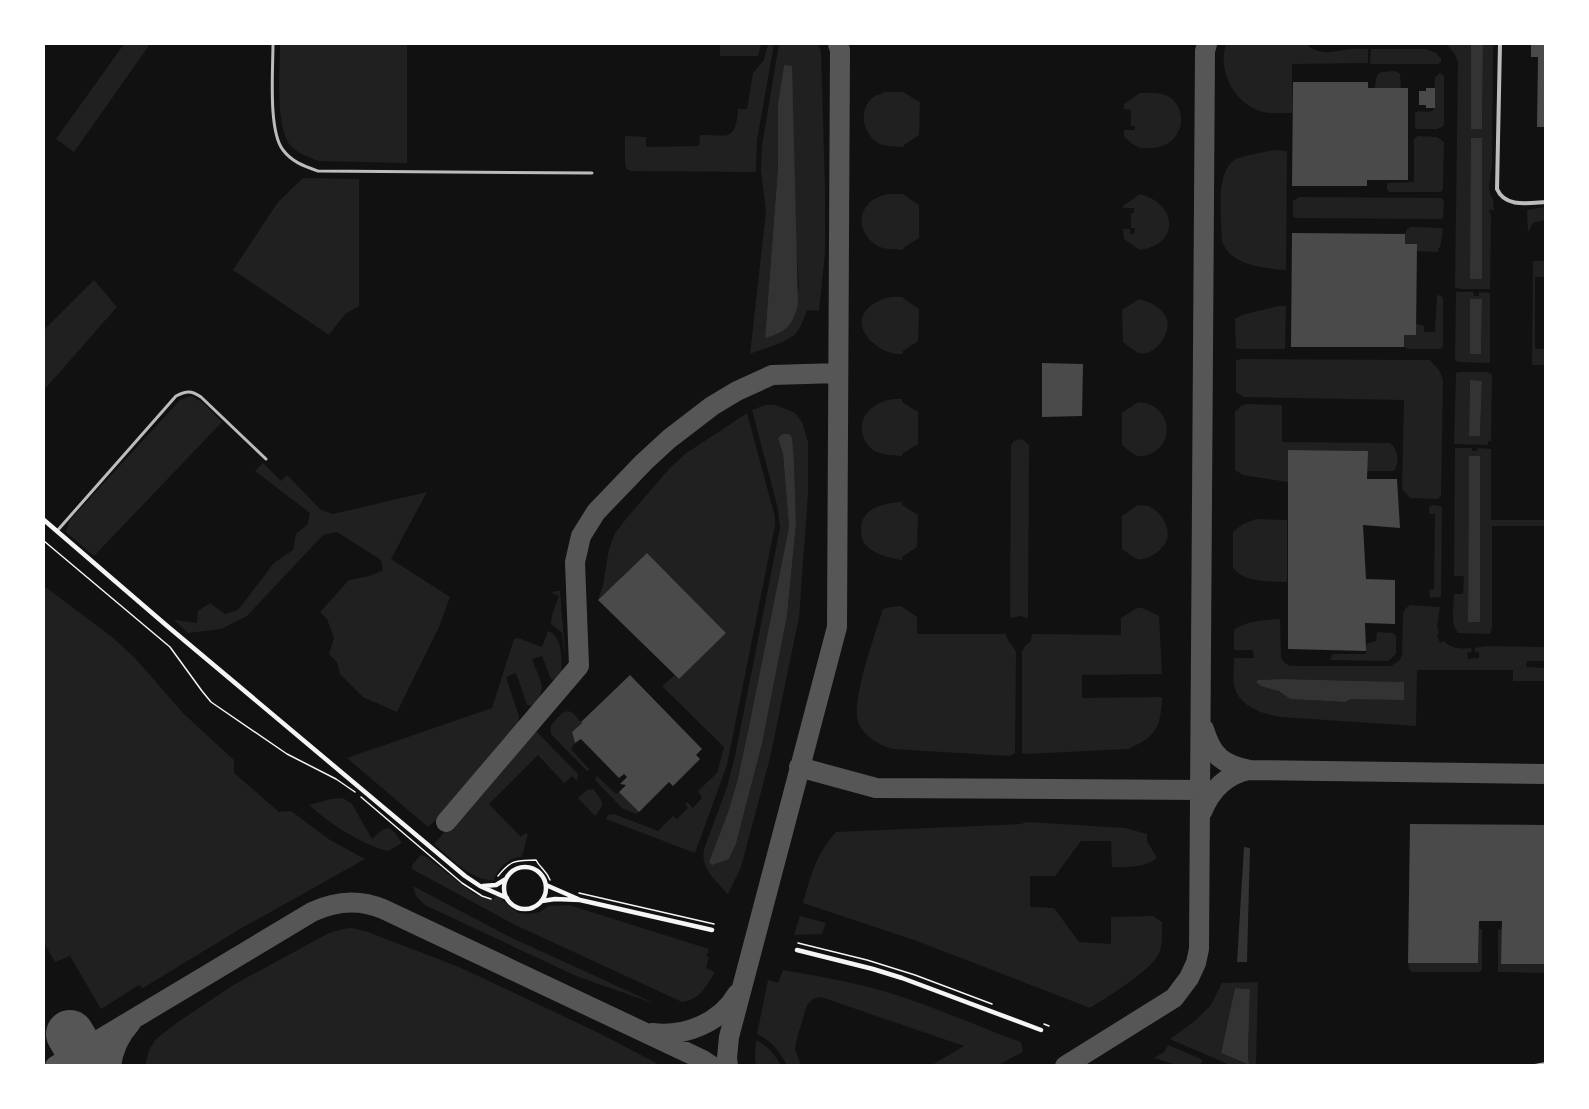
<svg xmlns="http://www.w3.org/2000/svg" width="1589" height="1109" font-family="'Work Sans',sans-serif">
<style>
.green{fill:#202020;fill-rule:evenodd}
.water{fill:#333}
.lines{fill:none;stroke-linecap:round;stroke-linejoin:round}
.taxiway{stroke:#565656;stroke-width:20}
.runway{stroke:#565656;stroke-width:48}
.building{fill:#4a4a4a}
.path{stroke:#f5f5f5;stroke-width:1.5}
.minor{stroke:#bcbcbc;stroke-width:3}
.tertiary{stroke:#bcbcbc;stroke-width:4}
.secondary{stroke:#f5f5f5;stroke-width:4.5}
</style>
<rect width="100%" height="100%" fill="#111"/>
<path class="green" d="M 124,44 L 150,44 L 74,152 L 56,139 Z
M 280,44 L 407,44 L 407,163 L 319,161 C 308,157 298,154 290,145 C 275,126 280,69 280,44 Z
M 720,44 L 761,44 L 758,56 L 720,56 Z
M 768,44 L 774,44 L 757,140 L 756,171 L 754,172 L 631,171 L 627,169 L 625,164 L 625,136 L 646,137 L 646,147 L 699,146 L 700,135 C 728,135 736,142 738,109 L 747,109 L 753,73 L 764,60 Z
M 779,44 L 818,44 L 821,52 L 825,189 L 825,252 L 819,311 L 807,310 C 804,318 801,327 796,333 C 787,343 762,349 750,354 L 766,212 L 761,170 L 762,146 ZM 784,65 L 799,288 L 765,338 L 778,167 L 778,104 Z
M 1226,44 L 1306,44 C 1322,58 1334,50 1353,49 C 1358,48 1363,49 1368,49 L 1368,63 L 1292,64 L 1292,113 C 1283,113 1272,114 1263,112 C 1235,105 1217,71 1226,44 Z
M 1446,44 L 1471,44 L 1471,128 L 1482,129 L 1483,44 L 1493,44 L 1492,165 L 1489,186 L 1490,194 L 1493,199 L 1494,210 L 1489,210 L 1491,215 L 1490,289 L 1461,289 L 1455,287 L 1458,62 L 1454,53 ZM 1482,138 L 1482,279 L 1470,279 Z
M 1371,49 L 1426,49 L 1436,53 L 1441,59 L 1441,62 L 1438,64 L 1370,64 Z
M 1395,71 L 1400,74 L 1401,88 L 1375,88 C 1376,71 1379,72 1395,71 Z
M 1440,73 L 1444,76 L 1444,126 L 1437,129 L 1416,129 L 1415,127 L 1415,113 C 1421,109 1428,114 1434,110 L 1435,77 Z
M 884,92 L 903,92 L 920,102 L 919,135 L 904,145 L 904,147 C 896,146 887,147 880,144 C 862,135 857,108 875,96 C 877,95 881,94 884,92 Z
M 1140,93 C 1150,93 1160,92 1168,96 C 1191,110 1182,146 1154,148 C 1149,148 1143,149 1140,148 C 1134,146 1128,140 1124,137 L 1124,130 L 1135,130 L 1135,126 L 1131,126 L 1131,110 L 1124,109 L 1124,104 Z
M 1418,136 L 1437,137 L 1444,142 L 1443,189 L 1441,192 L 1389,192 L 1387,188 L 1387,183 L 1414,182 L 1414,139 Z
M 1274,150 L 1287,151 L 1286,270 C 1264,268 1230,266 1222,241 C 1222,220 1214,171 1236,159 C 1245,155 1264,152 1274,150 Z
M 303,178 L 359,179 L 359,306 L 345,314 L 329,335 L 233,270 L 278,202 Z
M 888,194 L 904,194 L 904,195 L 919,205 L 919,238 L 903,248 L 903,250 C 896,249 887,250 880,247 C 863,239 855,219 868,204 C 873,198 881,196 888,194 Z
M 1140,194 C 1176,203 1182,243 1140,250 L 1124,239 L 1123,229 L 1130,229 L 1130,234 L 1135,233 L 1135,228 L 1131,228 L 1131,213 L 1134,213 L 1134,208 L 1123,208 L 1123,206 Z
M 1299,197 L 1436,198 L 1441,198 L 1444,201 L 1443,218 L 1441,219 L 1297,218 L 1293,217 L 1293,201 Z
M 1545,207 L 1545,220 L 1533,223 L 1528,232 L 1527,210 Z
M 1411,227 L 1441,228 L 1443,230 L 1440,248 L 1438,248 L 1438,252 L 1417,251 L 1417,244 L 1405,244 L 1405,234 L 1407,229 Z
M 1533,261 L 1545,261 L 1545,277 L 1535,277 L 1535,349 L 1545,349 L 1545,365 L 1532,365 Z
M 94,280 L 117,307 L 44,390 L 44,330 Z
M 1456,292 L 1473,292 L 1474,296 L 1479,296 L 1479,292 L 1490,293 L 1490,363 L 1458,362 L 1455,360 ZM 1470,299 L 1482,299 L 1481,354 L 1470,354 Z
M 1437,295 L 1441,296 L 1443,298 L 1443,346 L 1440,349 L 1408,349 L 1404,347 L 1404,335 L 1416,335 L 1416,324 L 1424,326 L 1424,332 L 1435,332 Z
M 892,297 L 903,297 L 903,298 L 919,309 L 918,341 L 903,351 L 903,354 C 898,354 893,354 889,352 C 883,351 877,346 872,342 C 850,321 867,301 892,297 Z
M 1139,299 C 1149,302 1161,306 1166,317 C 1173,331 1156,357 1139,353 C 1134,351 1127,345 1123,342 L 1122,310 Z
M 1278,306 L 1286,306 L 1285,349 L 1240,349 L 1236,348 L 1235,319 L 1242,315 Z
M 1243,359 L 1430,360 L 1439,370 L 1443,380 L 1441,496 L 1438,499 L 1410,498 L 1402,489 L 1404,400 L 1244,397 L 1236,392 L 1236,360 Z
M 1459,372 L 1486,372 L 1492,374 L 1491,442 L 1488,441 L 1488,445 L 1454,444 L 1456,373 ZM 1470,381 L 1482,381 L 1480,436 L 1469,436 Z
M 191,396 L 202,402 L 222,422 L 94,556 L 66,532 L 70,520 L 180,400 Z
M 894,399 L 902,399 L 902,402 L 918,412 L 918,444 L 902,454 L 902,456 C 893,455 882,455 874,451 C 869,447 865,442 863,436 C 857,415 875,401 894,399 Z
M 1138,402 C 1143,403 1148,403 1153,406 C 1173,418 1171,447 1148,455 C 1146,455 1140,457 1138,456 C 1133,455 1126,448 1122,445 L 1122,413 Z
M 1246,404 L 1282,405 L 1282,442 L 1390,443 C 1398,449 1400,463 1394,471 L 1367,471 L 1367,451 L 1289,450 L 1288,482 L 1243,475 L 1235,470 L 1235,412 L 1241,406 Z
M 765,405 L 776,405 L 795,413 L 802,422 L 808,442 L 808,494 L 799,617 L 770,758 L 741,867 L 728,894 C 716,881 700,868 704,849 L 727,787 L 735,756 L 780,528 L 778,509 L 752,410 ZM 778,439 L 794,462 L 796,524 L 787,616 L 762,744 L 736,844 L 729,859 L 709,862 L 728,812 L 737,782 L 749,726 L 789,527 L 783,454 Z
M 747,413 L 775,517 L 775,525 L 727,765 L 695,853 L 606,819 L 608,815 L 614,814 L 658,831 L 673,816 L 677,819 L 688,808 L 685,804 L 687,802 L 693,808 L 702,798 L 698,791 L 717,773 L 724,747 L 662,686 L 675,675 L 679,679 L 726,633 L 647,553 L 598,600 L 603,585 L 609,549 L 615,533 L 626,519 L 669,469 L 685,454 Z
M 1022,439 L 1029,445 L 1028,618 L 1020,616 L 1010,618 L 1011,445 L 1014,441 Z
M 1455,448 L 1472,448 L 1472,451 L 1477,451 L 1478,448 L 1491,449 L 1491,520 L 1545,520 L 1545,495 L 1545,526 L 1492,526 L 1492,627 L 1490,634 L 1458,633 C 1450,623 1454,606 1454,594 L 1463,594 L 1464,576 L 1454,576 ZM 1480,456 L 1468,622 L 1469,457 Z
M 263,463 L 281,481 L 287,475 L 321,510 L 333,514 L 427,492 L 391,559 L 450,597 L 439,627 L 397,712 L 363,697 L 340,674 L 337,662 L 329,654 L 334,638 L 327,619 L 320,612 L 349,580 L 370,576 L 383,570 L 381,560 L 337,532 L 323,535 L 247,616 L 221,629 L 188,633 L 174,620 L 197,623 L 198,611 L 210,603 L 225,614 L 238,610 L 274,563 L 293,550 L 296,534 L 308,524 L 310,513 L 255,471 Z
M 902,502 L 902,505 L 918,515 L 917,547 L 902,557 L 902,560 C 890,558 872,554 864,543 C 862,540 861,534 861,530 C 860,508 884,503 902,502 Z
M 1138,505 C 1141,506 1145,505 1148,506 C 1161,511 1172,528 1166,542 C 1162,550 1148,561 1138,559 C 1133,558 1126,551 1122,549 L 1122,516 Z
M 1432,505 L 1440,506 L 1442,508 L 1441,597 L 1430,598 L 1429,590 L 1434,589 L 1435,514 L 1429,514 L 1429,507 Z
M 1256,519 L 1287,520 L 1287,582 C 1269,581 1245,583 1233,568 L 1233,532 L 1243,524 Z
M 44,586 L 112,637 L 134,657 L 184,714 L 234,760 L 234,773 L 279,812 L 291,811 L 330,840 L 365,859 L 240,929 L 143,988 L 139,985 L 101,1009 L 70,956 L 55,962 L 44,943 Z
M 556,591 L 560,591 L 566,667 L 562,633 L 551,624 L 552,615 L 559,596 L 551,593 Z
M 1410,605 L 1440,607 L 1437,627 L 1439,633 L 1437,636 L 1440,643 L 1444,641 C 1452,649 1461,649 1471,648 L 1472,652 L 1467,653 L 1468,659 L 1479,658 L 1479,652 L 1475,652 L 1475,648 L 1487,646 L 1545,647 L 1545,661 L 1527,661 L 1526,667 L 1545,668 L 1545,681 L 1513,681 L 1513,670 L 1417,670 L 1416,726 L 1281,717 C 1264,714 1245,709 1236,692 C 1232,683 1234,668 1234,658 L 1254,658 L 1253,650 L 1234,650 L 1234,630 C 1246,621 1264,620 1280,619 L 1281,658 L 1285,663 L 1290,666 L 1391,666 L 1400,660 L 1402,655 L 1403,613 L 1406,608 ZM 1282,679 L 1401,682 L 1404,682 L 1404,699 L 1351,699 L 1345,702 L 1290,699 L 1259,680 Z
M 901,606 L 917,617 L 917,634 L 1006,634 C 1007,642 1013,645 1016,652 L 1015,753 L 1010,756 L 892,749 C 878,744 866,738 859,724 C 849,705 876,632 883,609 L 891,607 Z
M 1137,608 L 1142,608 L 1159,616 L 1162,674 L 1082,675 L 1082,698 L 1162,697 C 1161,727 1156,737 1128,749 L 1026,754 L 1022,753 L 1022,652 L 1025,646 L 1031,641 L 1032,634 L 1121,635 L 1121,618 Z
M 548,631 C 563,637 561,656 562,671 L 555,680 L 551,679 L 542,656 L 532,659 C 539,680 549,686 534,706 L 527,705 L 516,673 L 506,677 L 519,716 L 518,724 L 445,811 L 428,827 L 347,758 L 492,708 L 514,639 L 518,638 L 542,647 Z
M 1377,632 L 1393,633 L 1396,636 L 1396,654 L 1388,661 L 1330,660 L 1333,654 L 1366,654 L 1366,644 L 1376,641 Z
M 568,711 L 573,713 L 582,723 L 572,732 L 575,743 L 571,749 L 590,770 L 587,771 L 551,734 L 551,725 L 562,713 Z
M 534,729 L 578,774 L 577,781 L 572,776 L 564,783 L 538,755 L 489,804 L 521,837 L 526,833 L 528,834 C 525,841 525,851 521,857 C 510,856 496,870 494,880 C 471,881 451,858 434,844 Z
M 597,776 L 616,794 L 619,792 L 639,812 L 636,814 L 622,808 L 595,780 Z
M 593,789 C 603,802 606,803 595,816 L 578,798 L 587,790 Z
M 343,798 L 352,804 L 372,839 L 382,830 L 389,828 L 395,833 L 402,843 L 388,851 C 362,845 329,823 309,805 L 331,799 Z
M 1027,822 L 1125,828 L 1147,834 L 1147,841 L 1157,858 C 1143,868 1129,867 1112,867 L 1111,841 L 1081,841 L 1055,876 L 1030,876 L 1030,907 L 1054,908 L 1079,942 L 1111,944 L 1111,917 L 1153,916 L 1162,922 C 1162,933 1163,946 1158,955 C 1149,972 1107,997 1090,1008 L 917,941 L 803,903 C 812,873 815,856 836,832 L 1021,824 Z
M 421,855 L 425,856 L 474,894 L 492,900 L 497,895 L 510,907 L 519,913 L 528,914 L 540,912 L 549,906 L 569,905 L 709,949 L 706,956 L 709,957 L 706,968 L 715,972 C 706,987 700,999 682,1002 L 513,924 L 412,869 L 412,865 Z
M 413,886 L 506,935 L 656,1004 L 576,976 L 425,905 L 416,896 Z
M 800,916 L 826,923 L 822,934 L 794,935 Z
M 352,928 L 368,932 L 459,967 L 599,1033 L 660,1065 L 145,1066 L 149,1050 L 156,1039 L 178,1022 L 235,984 L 329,933 L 343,929 Z
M 1479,929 L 1482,929 L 1482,970 L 1479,972 L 1412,972 L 1409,969 L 1408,963 L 1478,963 Z
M 1498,929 L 1502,930 L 1502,964 L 1545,964 L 1545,973 L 1498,972 Z
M 783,970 C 817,976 853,982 887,992 C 933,1006 976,1026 1021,1042 L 1023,1052 L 998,1065 L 932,1065 L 964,1046 L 821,997 L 813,999 L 807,1005 L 797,1038 L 795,1049 L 801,1065 L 787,1065 C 778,1050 773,1042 757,1034 L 768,980 L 778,983 Z
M 1258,982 L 1256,1065 L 1249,1065 L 1248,1054 L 1250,989 L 1235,988 L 1221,1053 L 1248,1065 L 1230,1065 L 1170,1039 L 1196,1020 L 1211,1005 L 1222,983 Z
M 756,1040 C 768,1046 774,1054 781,1065 L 756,1065 L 755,1059 Z
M 1168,1045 L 1203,1060 L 1200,1065 L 1177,1065 L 1154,1058 L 1164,1052 Z"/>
<path class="water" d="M 1471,44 L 1483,44 L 1482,129 L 1471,129 Z
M 784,65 L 792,66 L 798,304 C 793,326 786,332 765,338 L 778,167 L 778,103 Z
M 1471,138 L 1482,138 L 1482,279 L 1470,279 Z
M 1470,299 L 1482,299 L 1481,354 L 1470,354 Z
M 1470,380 L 1482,381 L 1480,436 L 1469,436 Z
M 782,434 L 789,434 L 792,438 L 794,462 L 796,524 L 787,616 L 762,744 L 736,844 L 729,859 L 712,865 L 709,862 L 728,812 L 737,782 L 749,726 L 789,527 L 783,454 L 778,439 Z
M 1469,456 L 1480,456 L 1480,622 L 1468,622 Z
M 1282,679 L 1404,682 L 1404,700 L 1351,699 L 1345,702 L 1290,699 L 1278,691 L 1261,686 L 1256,682 L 1258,680 Z
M 1244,847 L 1250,848 L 1247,962 L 1237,962 Z
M 1235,988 L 1250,989 L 1248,1054 L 1249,1065 L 1221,1053 Z"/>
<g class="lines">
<path class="taxiway" d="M 1204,729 C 1212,756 1223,765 1250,770 L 1546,774
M 799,767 L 876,788 L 1201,790
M 1202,812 C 1211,790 1227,774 1250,770
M 446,822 L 579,666 L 575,562 L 581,536 L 596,512 L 644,462 L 669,439 L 712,406 L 737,391 L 772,375 L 838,373
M 652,1033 C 685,1037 720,1023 737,994
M 55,1066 L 312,912 C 335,901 359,899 383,909 L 703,1060 L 712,1066
M 111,1066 C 113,1050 120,1035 131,1023
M 728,1066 L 727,1058 L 729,1037 L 837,627 L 840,50 L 838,44
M 1065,1066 L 1174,998 L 1189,978 L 1196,963 L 1199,949 L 1205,51 L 1207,44"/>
<path class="runway" d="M 70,1034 L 89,1066"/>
</g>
<path class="building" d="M 1531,44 L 1546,44 L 1546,127 L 1537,127 L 1538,57 L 1531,57 Z
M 1293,82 L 1368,82 L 1368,88 L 1408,88 L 1408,180 L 1367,180 L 1367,186 L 1292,186 Z
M 1426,88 L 1435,88 L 1435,108 L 1426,108 L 1426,105 L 1419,105 L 1419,91 L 1426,91 Z
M 1292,233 L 1405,234 L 1405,244 L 1417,244 L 1416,335 L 1404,335 L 1404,347 L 1291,347 Z
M 1042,363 L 1083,364 L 1082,416 L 1042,417 Z
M 1288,450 L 1368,451 L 1367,479 L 1397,479 L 1400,528 L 1363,525 L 1366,579 L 1395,580 L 1395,624 L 1365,623 L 1366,651 L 1288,649 Z
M 647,553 L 726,633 L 679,679 L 598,600 Z
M 630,675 L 702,749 L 696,755 L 700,759 L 673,786 L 669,782 L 639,812 L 619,792 L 626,785 L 620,784 L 627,777 L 624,774 L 619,778 L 581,739 L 575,743 L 572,732 L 582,723 L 581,722 Z
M 1410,824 L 1546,825 L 1546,964 L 1501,964 L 1502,921 L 1479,921 L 1478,963 L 1408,963 Z"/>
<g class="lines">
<path class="path" d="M 44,541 L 170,647 L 202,691 L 211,702 L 287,754 L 336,779 L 355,792
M 361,797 L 462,883 L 482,896 L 491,899
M 498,876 C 512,859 515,861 536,860 C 540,868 546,870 550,880
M 579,893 L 714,924
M 798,943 L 867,960 L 915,975 L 992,1004
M 1044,1024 L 1049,1026"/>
<path class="minor" d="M 273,44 C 273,69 268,131 283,150 C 292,162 304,166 318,171 L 592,173
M 57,531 L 176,396 C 186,391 191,390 201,397 L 266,459"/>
<path class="tertiary" d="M 1500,44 L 1497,189 C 1505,208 1529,203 1546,202
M 1535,1066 L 1546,1064"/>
<path class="secondary" d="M 44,520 L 166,625 L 465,876 L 480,886 L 507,898
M504 888a21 21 0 1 1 42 0a21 21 0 1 1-42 0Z
M 546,885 L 578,899
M 483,886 L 496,885 L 506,879
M 542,901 L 555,899 L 580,900 L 712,930
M 797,950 L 873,969 L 902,978 L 1041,1030"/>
</g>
<rect width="1589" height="1109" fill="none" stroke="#ffffff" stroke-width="90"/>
</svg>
